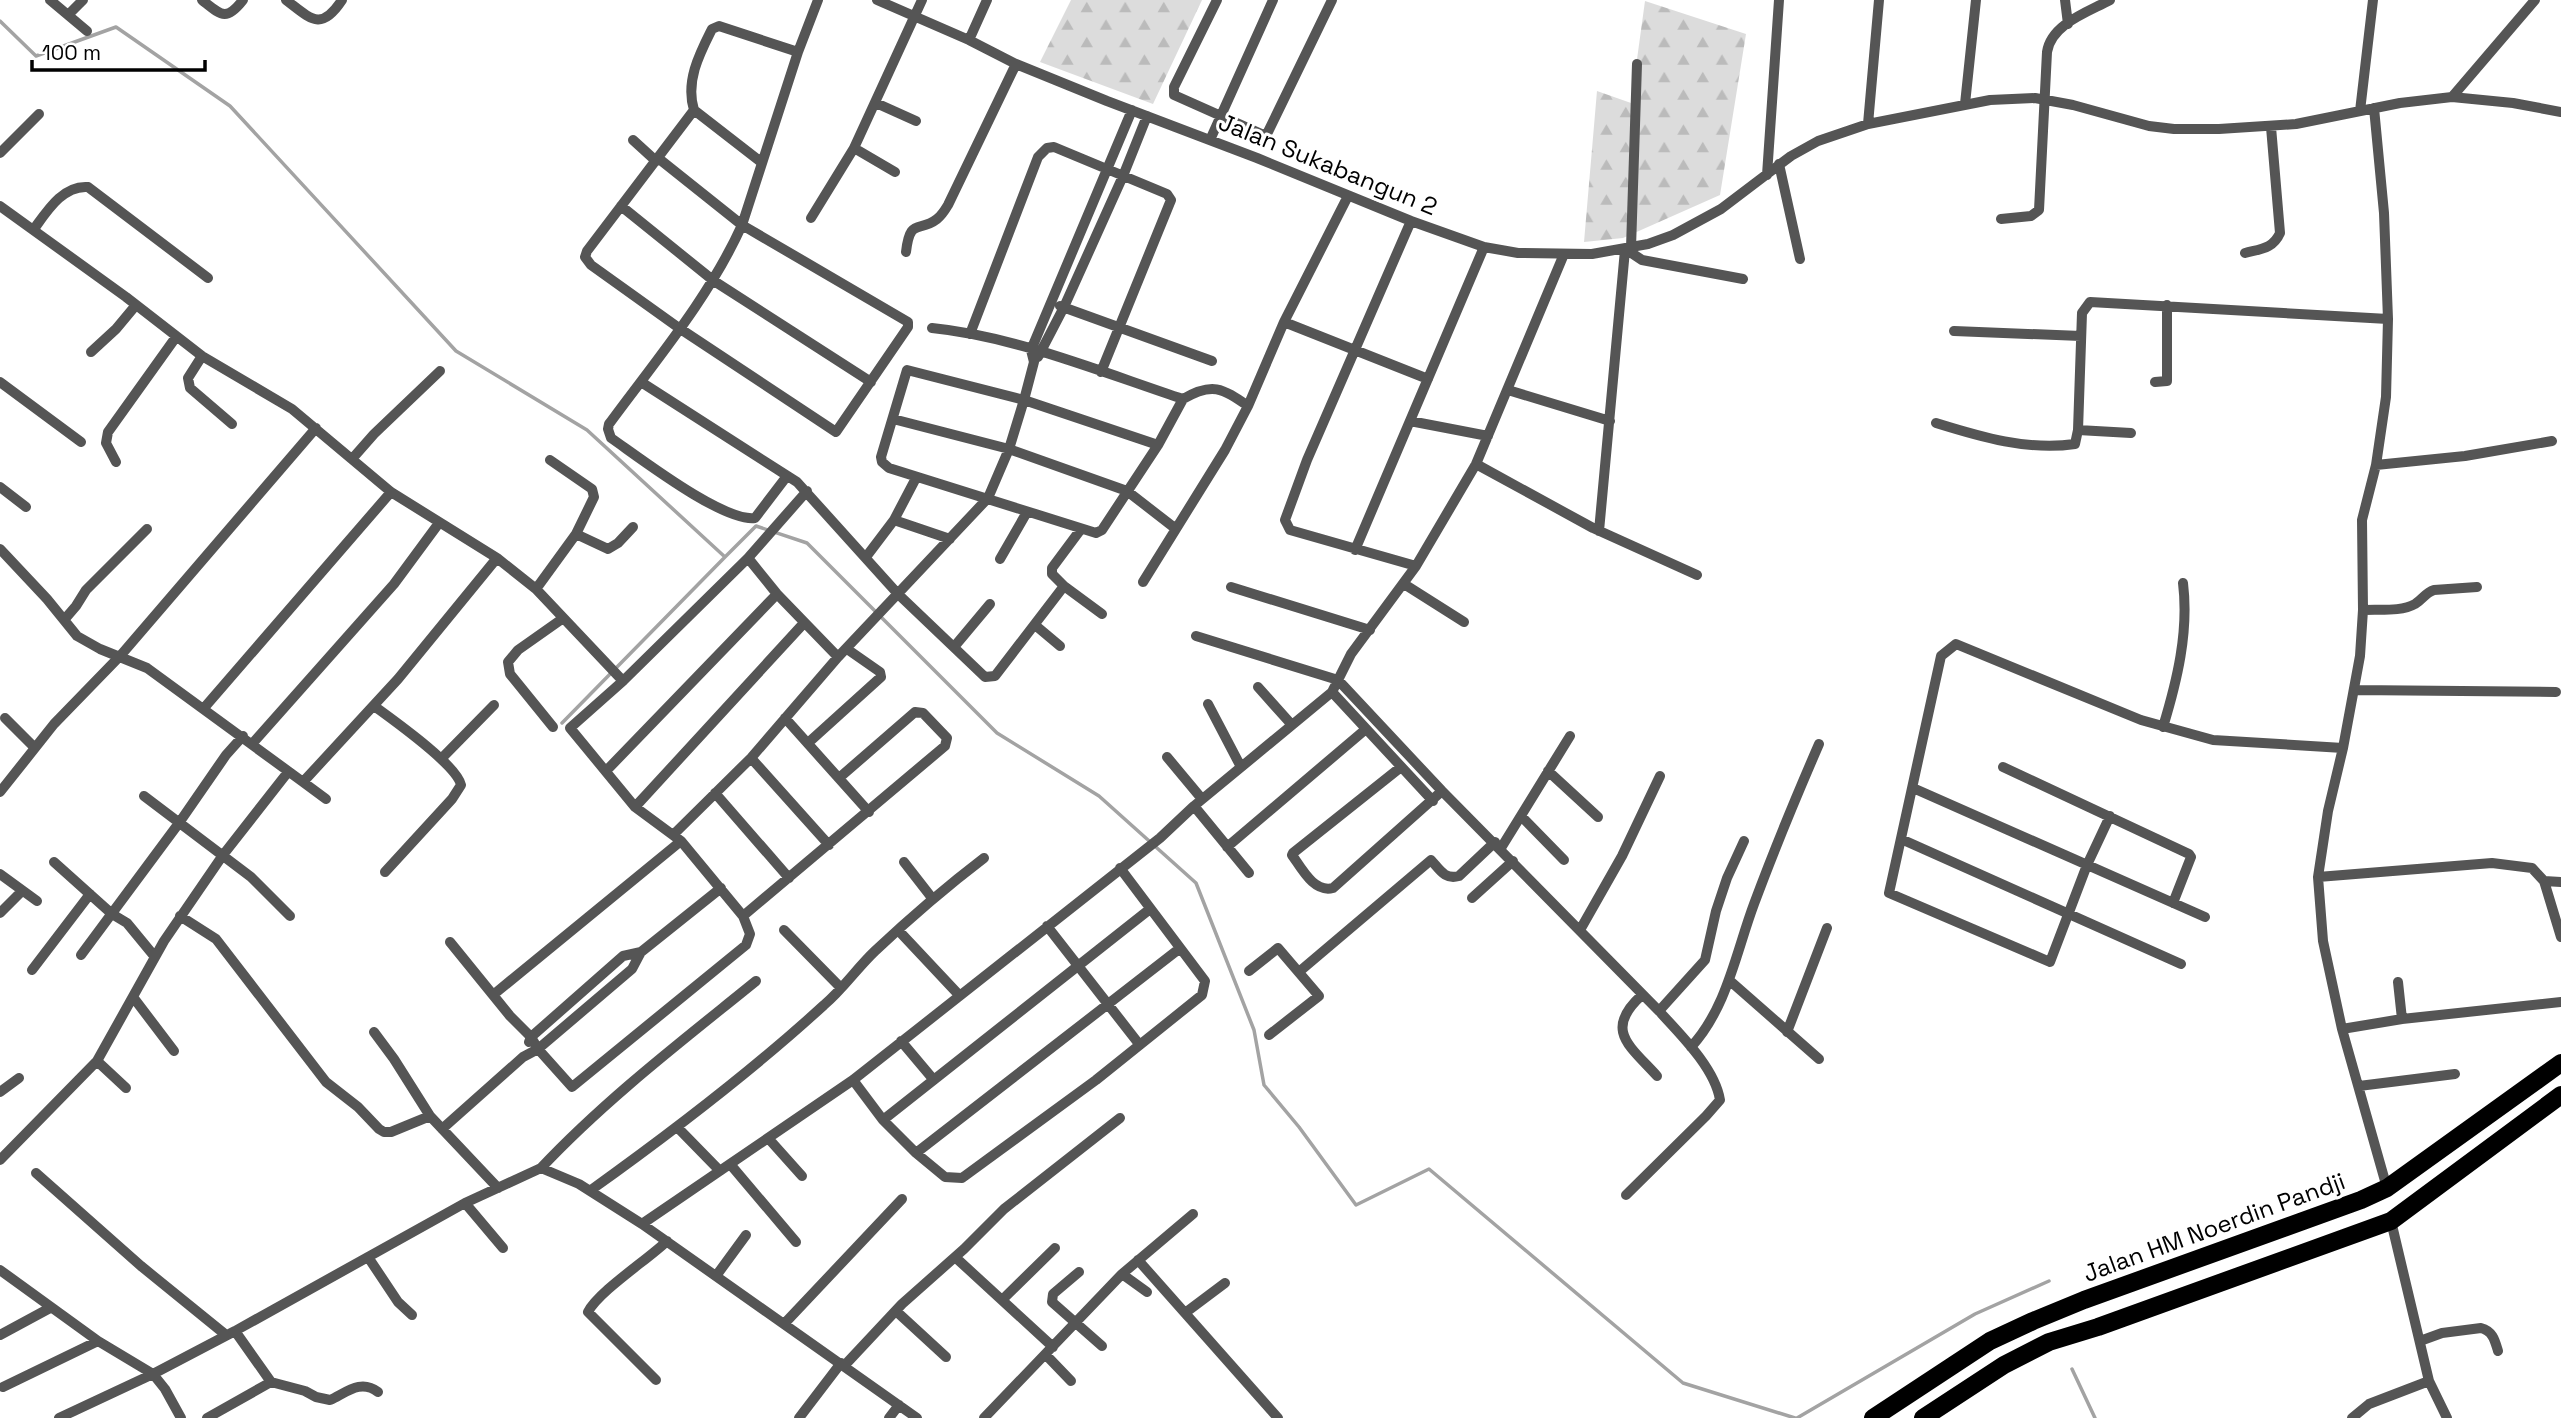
<svg xmlns="http://www.w3.org/2000/svg" width="2561" height="1418" font-family="'Space Grotesk',sans-serif">
<style>
.forest{fill:url(#forest-firs)}
.lines{fill:none;stroke-linecap:round;stroke-linejoin:round}
.stream{stroke:#a3a3a3;stroke-width:3.5}
.minor{stroke:#555;stroke-width:10}
.primary{stroke:#000;stroke-width:18}
.labels{text-anchor:middle;dominant-baseline:central;stroke-width:6;stroke-linejoin:round;paint-order:stroke}
.street-label{font-size:24px;fill:#000;stroke:#fff}
</style>
<defs>
<pattern id="forest-firs" width="22" height="20" patternUnits="userSpaceOnUse" patternTransform="scale(1.75)"><rect width="22" height="20" fill="#dcdcdc"/><path d="M5 1l3.5 6h-7zM16 11l3.5 6h-7z" fill="#bbb"/></pattern>
</defs>
<rect width="100%" height="100%" fill="#fff"/>
<path class="forest" d="M 1071,0 L 1202,0 L 1153,104 L 1040,62 Z
M 1645,1 L 1746,34 L 1720,195 L 1623,238 L 1584,242 L 1597,91 L 1631,103 Z"/>
<g class="lines">
<path class="stream" d="M 0,21 L 36,56 L 116,27 L 230,106 L 456,351 L 587,430 L 725,557 L 756,526 L 807,543 L 997,733 L 1099,796 L 1196,883 L 1254,1030 L 1264,1085 L 1299,1127 L 1356,1205 L 1429,1169 L 1683,1383 L 1795,1418
M 562,723 L 725,557
M 2072,1369 L 2095,1418
M 1797,1418 L 1975,1314 L 2049,1281"/>
<path class="minor" d="M 50,0 L 87,31
M 202,0 C 221,15 226,22 243,0
M 286,0 C 311,19 321,32 342,0
M 877,0 L 969,40 L 1016,64 L 1107,101 L 1257,158 L 1411,221 L 1484,247 L 1518,253 L 1592,254 L 1648,244 L 1673,235 L 1721,209 L 1791,156 L 1818,141 L 1868,124 L 1990,100 L 2035,98 L 2073,105 L 2149,126 L 2174,129 L 2219,129 L 2296,124 L 2400,103 L 2452,97 L 2513,103 L 2561,112
M 1217,0 L 1174,87 L 1174,95 L 1266,136 L 1332,0
M 2065,0 L 2068,24
M 68,15 L 83,0
M 969,40 L 987,0
M 1637,64 L 1631,248 L 1633,254 L 1642,260 L 1743,279
M 2452,97 L 2535,0
M 876,103 L 916,121
M 1965,104 L 1976,0
M 2374,108 L 2384,213 L 2388,319 L 2386,397 L 2376,465 L 2362,520 L 2363,610 L 2360,656 L 2343,748 L 2328,811 L 2318,877 L 2323,941 L 2342,1029 L 2387,1188
M 694,110 L 761,162
M 2360,111 L 2373,0
M 1868,124 L 1879,0
M 633,140 L 656,161
M 1210,140 L 1273,0
M 854,148 L 895,172
M 0,153 L 39,114
M 658,158 L 742,225 L 908,322 L 908,327 L 836,432 L 679,328 L 591,265 L 585,257 L 587,251 L 694,110 C 685,81 700,53 712,29 L 719,26 L 798,52
M 1779,164 L 1800,259
M 1767,175 L 1779,0
M 0,206 L 126,297 L 202,356 L 292,409 L 391,492 L 497,558
M 621,206 L 714,281 L 871,382
M 811,218 L 854,148 L 922,0
M 2001,219 L 2031,216 L 2039,210 L 2047,52 C 2051,24 2088,12 2110,0
M 1411,221 L 1307,460 L 1285,520 L 1290,530 L 1416,566
M 34,229 C 47,211 63,185 88,187 L 208,278
M 906,252 C 910,217 919,233 937,219 C 941,216 945,210 948,205 L 1016,64
M 2245,253 C 2260,249 2273,249 2280,233 L 2271,127
M 1060,306 L 1212,361
M 1284,322 L 1428,379
M 932,328 C 1014,336 1104,373 1183,399 L 1158,445 L 1102,530 L 1096,533 L 889,468 L 882,462 L 881,457 L 907,370 L 1024,400 L 1158,445
M 1954,331 L 2081,336
M 970,334 L 1038,157 L 1047,148 L 1054,147 L 1167,194 L 1171,200 L 1101,372
M 91,352 L 116,329 L 136,305
M 202,356 L 188,378 L 190,388 L 232,424
M 1038,357 L 1064,307 L 1123,176 L 1147,116
M 0,382 L 81,442
M 641,382 L 797,482 L 898,594 L 985,677 L 995,676 L 1064,586
M 2155,382 L 2167,381 L 2167,305
M 1508,390 L 1610,421
M 1183,399 C 1212,382 1222,388 1248,406
M 893,419 L 1009,449 L 1127,491 L 1176,529
M 1410,421 L 1488,436
M 1936,423 C 1981,437 2028,451 2075,444 L 2078,430 L 2082,313 L 2090,302 L 2388,319
M 2078,430 L 2131,433
M 352,459 L 374,434 L 440,371
M 116,462 L 106,443 L 108,432 L 176,337
M 1476,464 L 1593,528 L 1697,575
M 2376,465 L 2465,456 L 2552,441
M 787,476 L 755,518 C 723,522 640,458 611,438 L 608,429 L 609,424 C 656,360 709,298 742,225 L 798,52 L 818,0
M 0,487 L 26,507
M 894,520 L 950,539
M 1081,529 L 1052,568 L 1052,574 L 1064,586 L 1102,614
M 1599,531 L 1625,250
M 576,534 L 608,549 L 618,543 L 633,527
M 0,549 L 47,599 L 77,636 L 100,649 L 147,668 L 303,782 L 398,679 L 497,558 L 536,589 L 623,681
M 1355,550 L 1484,247
M 866,557 L 894,520 L 916,478
M 748,558 L 807,491
M 1000,559 L 1027,512
M 1143,582 L 1225,450 L 1248,406 L 1284,322 L 1348,196
M 1404,584 L 1464,622
M 1231,587 L 1370,630
M 536,589 L 576,534 L 594,497 L 592,489 L 550,460
M 2363,610 C 2379,609 2401,612 2415,604 C 2423,599 2425,593 2434,590 L 2477,587
M 64,620 L 76,606 L 86,590 L 147,529
M 1035,625 L 1060,646
M 1196,636 L 1338,680 L 1442,791 L 1659,1011 C 1680,1034 1715,1068 1720,1100 L 1706,1116 L 1626,1195
M 954,647 L 990,604
M 1258,687 L 1292,725
M 2354,690 L 2556,692
M 1332,692 L 1433,801
M 1208,704 L 1241,767
M 374,706 C 393,720 457,765 461,785 L 452,799 L 385,872
M 204,708 L 391,492
M 5,718 L 34,747
M 785,718 L 869,812
M 553,727 L 510,674 L 508,662 L 518,650 L 562,619
M 2163,727 C 2177,681 2189,632 2183,583
M 808,743 L 881,677 L 880,672 L 847,649
M 252,744 L 394,584 L 439,523
M 1167,757 L 1202,799
M 751,758 L 829,845
M 441,759 L 494,705
M 1401,767 L 1293,853 L 1292,855 C 1302,869 1314,893 1333,888 L 1442,791
M 2003,767 L 2189,854 L 2191,857 L 2173,903
M 606,771 L 777,594
M 1548,771 L 1598,817
M 303,782 L 326,799
M 1913,788 L 2205,917
M 0,792 L 54,724 L 121,655 L 316,428
M 715,793 L 789,878
M 144,796 L 251,877 L 290,916
M 1194,806 L 1249,873
M 635,807 L 804,623
M 1521,816 L 1564,860
M 2110,816 L 2087,865 L 2050,962 L 1889,893 L 1941,656 L 1956,644 L 2141,720 L 2213,740 L 2343,748
M 673,835 L 751,758 L 838,657 L 988,498 L 1009,449 L 1024,400 L 1034,362 L 1031,350 L 1132,110
M 1901,839 L 2181,964
M 681,841 L 493,995 L 510,1016 L 531,1037 L 538,1049 L 572,1087 L 746,945 L 750,934 L 743,916 L 681,841 L 635,807 L 570,728 L 623,681 L 748,558 L 777,594 L 838,657
M 1227,847 L 1366,729
M 1501,848 L 1570,736
M 54,862 L 112,914 L 127,923 L 155,957
M 904,862 L 932,898
M 0,874 L 37,901
M 2318,877 L 2492,863 L 2532,868 L 2544,881 L 2561,937
M 2544,881 L 2561,882
M 1472,898 L 1513,861
M 0,913 L 22,891
M 180,916 L 216,939 L 326,1082 L 358,1107 L 379,1129 L 384,1132 L 391,1132 L 430,1116
M 743,916 L 945,746 L 947,738 L 923,713 L 915,712 L 839,778
M 1047,926 L 1139,1044
M 784,930 L 841,988
M 898,930 L 959,995
M 1580,930 L 1622,856 L 1660,776
M 450,942 L 493,995
M 81,955 L 179,823 L 226,755 L 243,736
M 32,970 L 90,894
M 1249,971 L 1278,948 L 1319,996 L 1269,1035
M 1300,971 L 1431,860 C 1440,870 1445,880 1459,876 L 1495,842
M 1729,980 L 1819,1059
M 2398,982 L 2402,1019
M 1642,995 C 1603,1030 1630,1046 1657,1076
M 133,997 L 174,1051
M 1659,1011 L 1705,960 L 1716,911 L 1727,878 L 1744,841
M 2342,1029 L 2402,1019 L 2561,1002
M 374,1032 L 394,1059 L 430,1116 L 498,1188
M 1787,1032 L 1827,928
M 901,1041 L 933,1079
M 529,1042 L 531,1037 L 623,956 L 641,952 L 721,888
M 1691,1047 C 1727,1008 1736,952 1754,904 C 1774,850 1796,797 1819,744
M 97,1061 L 126,1088
M 853,1080 L 883,1120 L 916,1153 L 945,1177 L 962,1178 L 1096,1080 L 1202,995 L 1205,981 L 1120,868
M 2359,1086 L 2455,1074
M 0,1092 L 19,1078
M 883,1120 L 1150,909
M 678,1128 L 720,1171
M 442,1129 L 523,1057 L 538,1049 L 632,969 L 641,952
M 768,1138 L 802,1176
M 916,1153 L 1179,949
M 0,1160 L 97,1061 L 164,941 L 223,855 L 288,772
M 730,1164 L 796,1242
M 541,1168 C 606,1099 682,1041 756,981
M 36,1173 L 141,1266 L 226,1335
M 591,1190 C 672,1132 751,1072 824,1005 C 843,989 857,968 875,951 C 910,918 946,887 984,858
M 465,1203 L 503,1248
M 2391,1221 L 2429,1381 L 2447,1418
M 642,1224 L 853,1080 L 1160,838 L 1194,806 L 1332,692 L 1351,654 L 1416,566 L 1476,464 L 1564,254
M 368,1257 L 398,1302 L 412,1315
M 955,1257 L 1053,1347
M 1138,1260 L 1278,1418
M 0,1270 L 98,1341 L 153,1374 L 165,1389 L 181,1418
M 1079,1272 L 1053,1294 L 1052,1302 L 1102,1346
M 1122,1274 L 1147,1292
M 716,1276 L 746,1235
M 1002,1300 L 1055,1248
M 896,1311 L 946,1357
M 1185,1313 L 1225,1283
M 784,1324 L 902,1199
M 235,1331 L 271,1382 L 305,1391 L 316,1397 L 330,1400 C 347,1392 361,1379 378,1392
M 0,1335 L 50,1308
M 2420,1341 L 2442,1333 L 2481,1328 C 2493,1331 2495,1341 2498,1351
M 1046,1355 L 1071,1381
M 844,1366 L 902,1304 L 964,1249 L 1004,1209 L 1120,1118
M 656,1380 L 588,1312 C 598,1292 647,1260 667,1241
M 3,1387 L 98,1341
M 59,1418 L 153,1374 L 235,1331 L 465,1203 L 541,1168 L 579,1184 L 642,1224 L 917,1418
M 207,1418 L 271,1382
M 799,1418 L 841,1363
M 889,1418 L 899,1405
M 984,1418 L 1122,1274 L 1193,1214
M 2352,1418 L 2369,1404 L 2429,1381"/>
<path class="primary" d="M 1873,1418 L 1990,1341 L 2033,1321 L 2084,1300 L 2361,1200 L 2387,1188 L 2561,1063
M 1923,1418 L 2004,1365 L 2049,1342 L 2098,1327 L 2391,1221 L 2561,1095"/>
</g>
<g class="labels">
<g class="street-label">
<text transform="translate(1328 164) rotate(22)">Jalan Sukabangun 2</text>
<text transform="translate(2214 1227) rotate(-20)">Jalan HM Noerdin Pandji</text>
</g>
</g>
<path d="M32 60v10h173v-10" fill="none" stroke="#000000" stroke-width="3.5"/>
<text x="42" y="60" font-size="21" fill="#000000" stroke="#ffffff" stroke-width="5" paint-order="stroke">100 m</text>
</svg>
